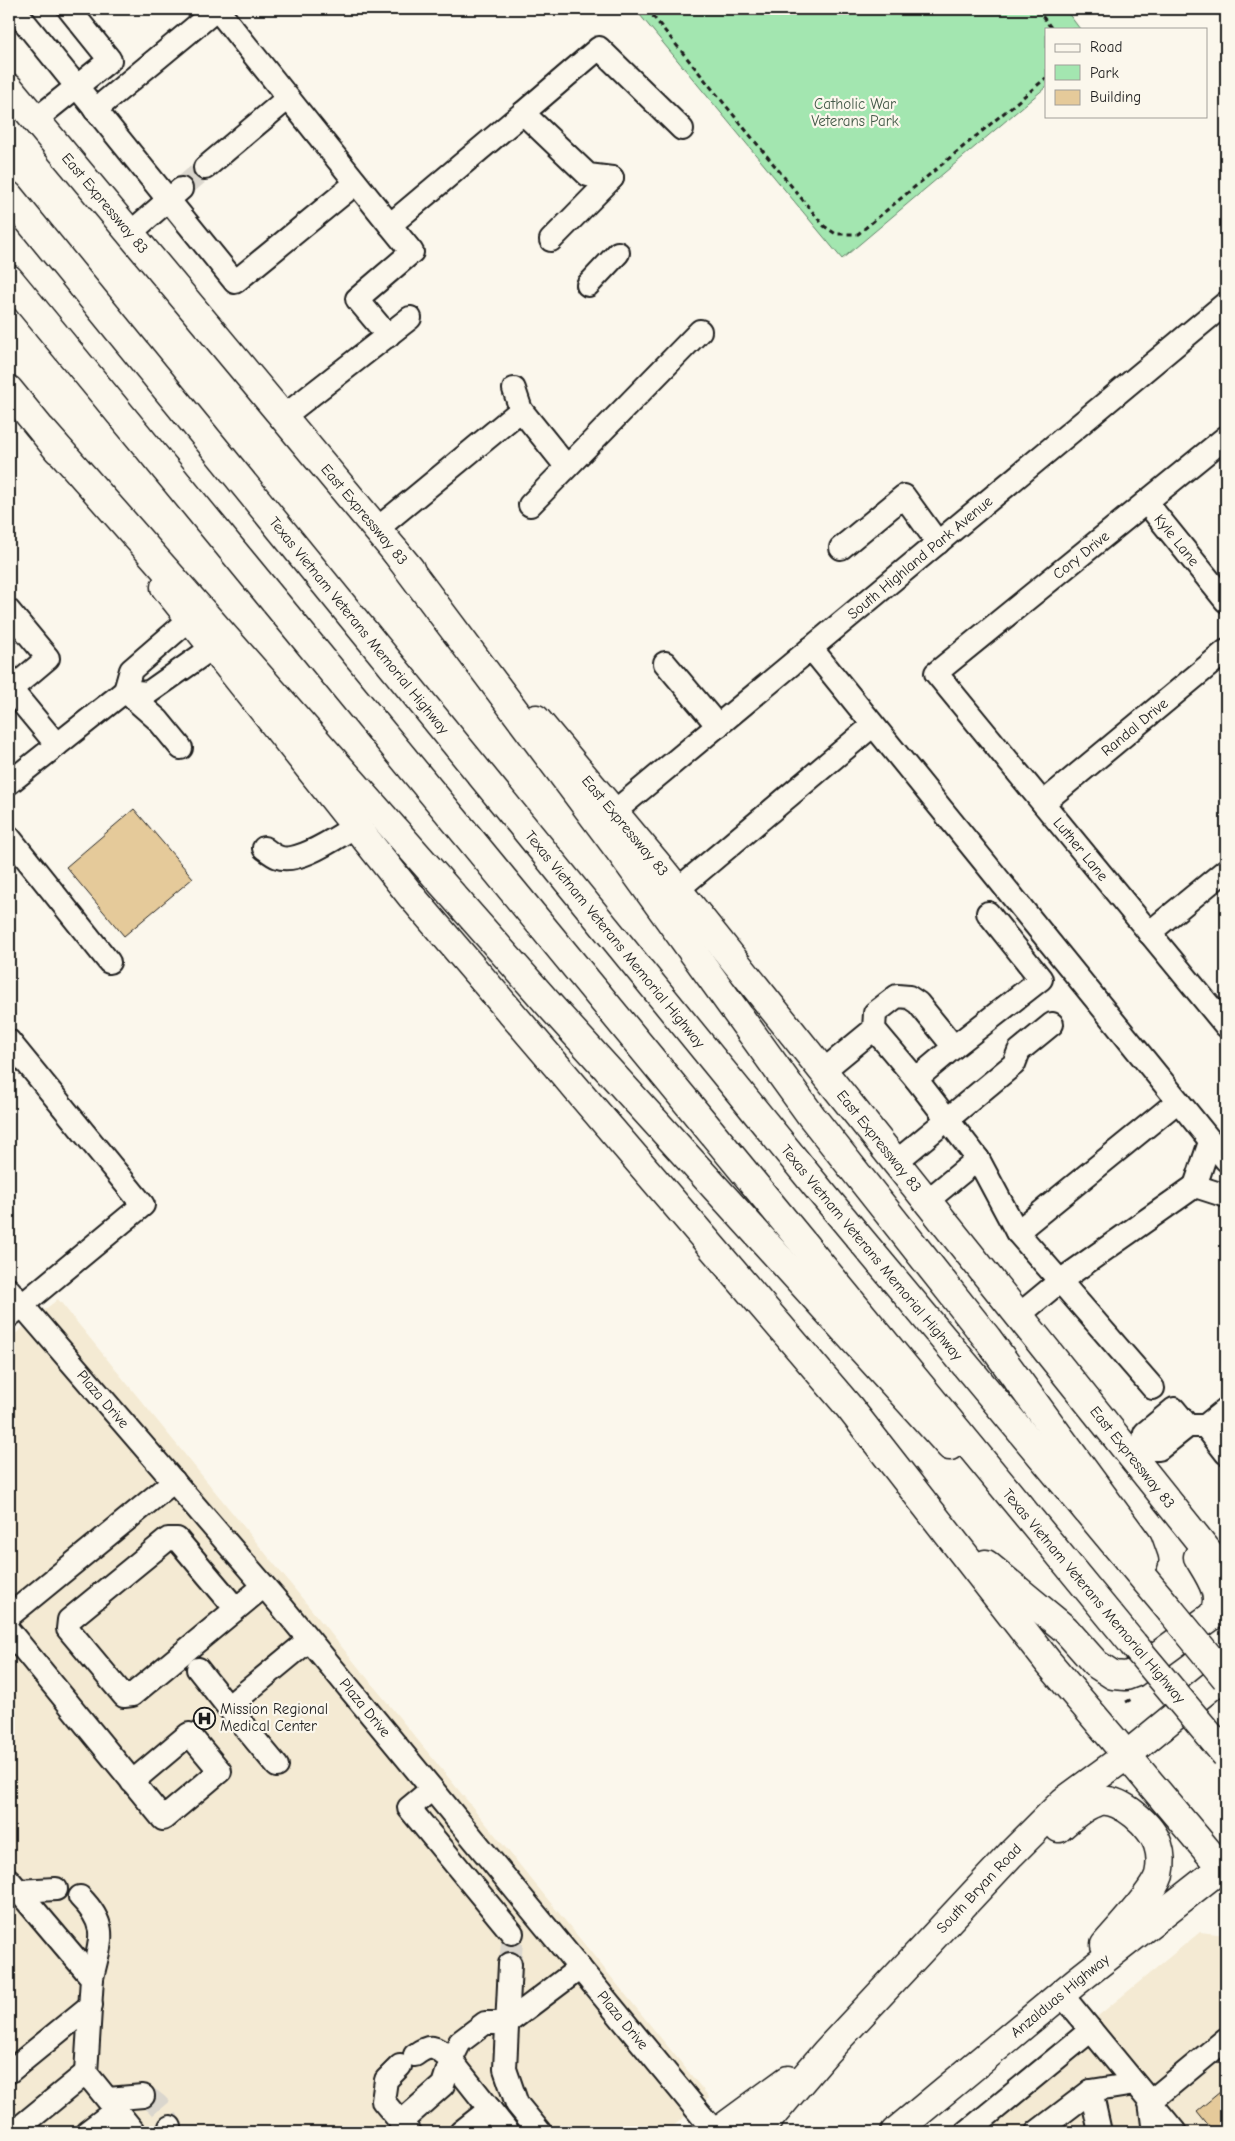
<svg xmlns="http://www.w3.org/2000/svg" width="1235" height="2141" font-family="'Comic Neue',sans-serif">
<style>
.built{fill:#f4ead3}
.green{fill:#a3e6b0;stroke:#608166}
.building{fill:#e5ca9a;stroke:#1c1c1c}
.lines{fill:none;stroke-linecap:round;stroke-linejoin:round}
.minor-tunnel{stroke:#dad6cd;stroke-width:22;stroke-dasharray:22 11;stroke-linecap:butt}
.minor-casing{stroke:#1c1c1c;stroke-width:26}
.major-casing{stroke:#1c1c1c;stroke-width:31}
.highway-casing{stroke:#1c1c1c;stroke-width:31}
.path{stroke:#1c1c1c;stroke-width:3;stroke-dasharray:5 4;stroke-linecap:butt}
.minor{stroke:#fbf7ec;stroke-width:22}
.major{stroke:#fbf7ec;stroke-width:28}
.highway{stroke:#fbf7ec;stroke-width:28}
.highway-bridge-casing{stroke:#1c1c1c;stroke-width:31;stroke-linecap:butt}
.highway-bridge{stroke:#fbf7ec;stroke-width:28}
.labels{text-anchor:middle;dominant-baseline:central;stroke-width:4.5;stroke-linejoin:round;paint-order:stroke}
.park-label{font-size:15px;fill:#445948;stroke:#fbf7ec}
.street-label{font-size:15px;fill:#1c1c1c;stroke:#fbf7ec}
.poi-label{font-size:15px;fill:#1c1c1c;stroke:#fbf7ec;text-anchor:start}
</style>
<rect width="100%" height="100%" fill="#fbf7ec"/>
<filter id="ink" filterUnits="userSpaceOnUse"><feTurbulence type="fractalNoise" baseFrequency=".02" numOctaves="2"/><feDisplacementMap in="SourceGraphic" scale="10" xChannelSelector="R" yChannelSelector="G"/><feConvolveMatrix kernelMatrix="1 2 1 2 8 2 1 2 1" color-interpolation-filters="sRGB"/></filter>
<g filter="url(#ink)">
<path class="built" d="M 58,1299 L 709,2097 L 666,2132 L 9,2132 L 9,1339 Z
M 1200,1932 L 1226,1935 L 1226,2132 L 957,2132 Z"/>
<path class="green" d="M 635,9 L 1065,9 L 1080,29 L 1046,29 L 1046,87 L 842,259 Z"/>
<path class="building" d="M 134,809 L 193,878 L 124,936 L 66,867 Z
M 1226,2087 L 1226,2132 L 1214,2132 L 1197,2111 Z"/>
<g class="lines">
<path class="minor-tunnel" d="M 181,189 L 205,168
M 510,1964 L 512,1943
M 143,2096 C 156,2100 168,2114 170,2127"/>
<defs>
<g id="minor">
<path d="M 14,9 L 235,282 L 356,183"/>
<path d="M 217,9 L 390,225"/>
<path d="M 95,110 L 217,9"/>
<path d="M 35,120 L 110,60 L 69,9"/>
<path d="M 205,168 L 288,98"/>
<path d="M 612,178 L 588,175 L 523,113 L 599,48 L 682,129"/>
<path d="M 129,234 L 181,189"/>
<path d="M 551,240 L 612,178"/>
<path d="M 588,285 L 618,253"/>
<path d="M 388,336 L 357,299 L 412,252 L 390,225 L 523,113"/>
<path d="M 514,389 L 521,410 L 566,466"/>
<path d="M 283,417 L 410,318"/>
<path id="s1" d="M 1226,437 L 936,673 L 1226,1026"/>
<path id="s2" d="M 1146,502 L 1226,601"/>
<path d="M 530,505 L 700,331"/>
<path d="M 377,529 L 521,410"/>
<path d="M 841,548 L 904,496 L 938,543"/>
<path d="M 9,611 L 48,658 L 9,691"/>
<path d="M 190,619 L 131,670 L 125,691 L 148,693 L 212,648"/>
<path d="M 811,648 L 1226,1160"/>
<path d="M 665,663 L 718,726"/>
<path d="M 9,687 L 57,745"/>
<path d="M 9,783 L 125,691 L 158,720 L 181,748"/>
<path id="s3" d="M 1043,803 L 1226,651"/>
<path id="s4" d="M 614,812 L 1226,303"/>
<path d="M 9,837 L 109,962"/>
<path d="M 264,848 C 268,851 273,855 278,857 C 298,865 338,836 356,826"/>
<path d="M 677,890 L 872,726"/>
<path d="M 1149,933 L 1226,870"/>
<path d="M 9,1041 L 143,1205 L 9,1316"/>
<path d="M 954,1047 L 1041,979 L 988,913"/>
<path d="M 823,1071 L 874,1029 L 916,1079 L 954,1047 L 918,1003 L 909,997 L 897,996 L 875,1013 L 874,1029"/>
<path d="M 916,1079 L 978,1159 L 1017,1232"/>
<path d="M 896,1162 L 1014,1064 L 1019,1051 L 1052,1024"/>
<path d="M 1195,1186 L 1210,1142"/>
<path d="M 927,1201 L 978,1159"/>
<path id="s5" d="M 9,1290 L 283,1608 L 715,2132"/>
<path d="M 1019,1315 L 1060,1281 L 1017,1232 L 1178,1101"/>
<path d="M 1153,1388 L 1060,1281 L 1195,1186 L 1226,1196"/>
<path d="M 1188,1426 L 1205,1426 L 1226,1409"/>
<path d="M 1205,1426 L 1226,1453"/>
<path d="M 1132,1457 L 1142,1449 L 1145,1433 L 1174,1409 L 1188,1426 L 1159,1449 L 1142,1449"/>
<path d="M 236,1609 L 177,1539 L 168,1539 L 69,1620 L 68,1629 L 124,1696 L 132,1695 L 264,1586"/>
<path d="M 9,1616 L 174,1481"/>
<path d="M 9,1631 L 163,1819 L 220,1771 L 189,1734 L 132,1782"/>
<path d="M 198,1669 L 228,1707"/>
<path d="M 277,1766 L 228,1707 L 309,1640"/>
<path d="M 432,1789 L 409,1808 L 512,1933"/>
<path d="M 9,1880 L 92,1978 L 86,2073 L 134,2132"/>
<path d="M 18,1891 L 56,1889"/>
<path d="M 80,1897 C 110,1927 100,1941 92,1978"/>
<path d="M 510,1964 L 505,2069 L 517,2104 L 540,2132"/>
<path d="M 1062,1995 L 1175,2132"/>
<path d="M 400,2066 L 386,2080 L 383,2101 L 409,2132"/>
<path d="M 9,2072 L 91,2005"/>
<path d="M 108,2099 L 143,2096"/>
<path d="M 401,2122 L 443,2085 L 451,2060 C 436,2048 432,2042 415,2055"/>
<path d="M 14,2132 L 86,2073"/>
<path d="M 87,2132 L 116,2110"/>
<path d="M 169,2132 L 170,2127"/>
<path d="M 461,2132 L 490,2109"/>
<path d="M 508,2132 L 451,2060 L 460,2042 L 485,2023 L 507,2023 L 580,1968"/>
<path d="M 967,2132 L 1091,2030"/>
<path d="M 1037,2132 L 1091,2091"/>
<path d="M 1100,2132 L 1091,2091 L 1135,2084"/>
<path d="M 1154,2132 L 1150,2102 L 1226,2039"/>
</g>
<g id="major">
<path id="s6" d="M 9,88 L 410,569"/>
<path d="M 9,390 L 58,450"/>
<path d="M 165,587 L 412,897 L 849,1407 L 1048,1662 L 1226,1873"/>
<path id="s7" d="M 536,719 L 657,864 L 1226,1574"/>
<path d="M 986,1564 L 1065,1629 L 1096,1664 L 1113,1675 L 1126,1676 L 1134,1673 L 1212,1616 C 1226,1597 1208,1574 1198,1557"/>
</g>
<g id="highway">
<path id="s8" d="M 9,196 L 821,1192 L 1170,1610"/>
<path d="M 9,279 L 1133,1644"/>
<path d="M 43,431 L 552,1008 L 950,1446"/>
<path d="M 395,551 L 622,854 L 812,1117 L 987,1338 L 1138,1544 L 1144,1561"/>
<path d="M 1059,1828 C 1071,1818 1085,1804 1101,1801 C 1121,1798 1152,1826 1158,1845 C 1161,1854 1161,1866 1159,1875 C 1153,1894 1119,1928 1105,1945"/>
<path d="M 717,2132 L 788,2080"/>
<path id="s9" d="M 758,2132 L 826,2052 L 1011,1854 L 1064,1801 L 1127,1755 L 1226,1674"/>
<path id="s10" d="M 895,2132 L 1077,1981 L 1226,1864"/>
</g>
</defs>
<use href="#minor" class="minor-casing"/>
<use href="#major" class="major-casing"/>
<use href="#highway" class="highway-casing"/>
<path class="path" d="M 647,9 L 824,226 L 836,234 L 858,234 L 1046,78
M 1037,9 L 1052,29
M 1126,1702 L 1134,1698"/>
<use href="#minor" class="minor"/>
<use href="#major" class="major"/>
<use href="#highway" class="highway"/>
<defs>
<path id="highway-bridge" d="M 1170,1610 L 1226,1678
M 1133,1644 L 1226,1755"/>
</defs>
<use href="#highway-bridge" class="highway-bridge-casing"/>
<use href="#highway-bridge" class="highway-bridge"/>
</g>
</g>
<defs>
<symbol id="hospital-ring" viewBox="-11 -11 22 22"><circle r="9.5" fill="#fbf7ec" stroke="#1c1c1c" stroke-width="1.5"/><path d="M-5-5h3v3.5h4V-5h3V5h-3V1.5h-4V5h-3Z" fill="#1c1c1c"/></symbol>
</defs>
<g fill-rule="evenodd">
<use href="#hospital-ring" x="192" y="1706" width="25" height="25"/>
</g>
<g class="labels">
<g class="park-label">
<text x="855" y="104">Catholic War<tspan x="855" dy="17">Veterans Park</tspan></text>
</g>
<g class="street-label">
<text stroke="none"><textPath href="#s6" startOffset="150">East Expressway 83</textPath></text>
<text stroke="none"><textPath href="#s6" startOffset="555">East Expressway 83</textPath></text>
<text stroke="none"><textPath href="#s2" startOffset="49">Kyle Lane</textPath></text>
<text transform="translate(1081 555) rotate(-39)">Cory Drive</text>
<text stroke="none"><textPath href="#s4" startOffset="398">South Highland Park Avenue</textPath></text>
<text stroke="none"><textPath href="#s8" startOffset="554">Texas Vietnam Veterans Memorial Highway</textPath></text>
<text stroke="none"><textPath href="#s3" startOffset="119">Randal Drive</textPath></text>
<text stroke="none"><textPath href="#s7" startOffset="139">East Expressway 83</textPath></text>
<text stroke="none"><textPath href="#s1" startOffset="602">Luther Lane</textPath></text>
<text stroke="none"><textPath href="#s8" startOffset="959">Texas Vietnam Veterans Memorial Highway</textPath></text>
<text stroke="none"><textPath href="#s7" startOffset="544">East Expressway 83</textPath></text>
<text stroke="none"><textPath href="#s8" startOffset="1364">Texas Vietnam Veterans Memorial Highway</textPath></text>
<text stroke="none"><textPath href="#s5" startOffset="144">Plaza Drive</textPath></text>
<text stroke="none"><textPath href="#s7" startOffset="949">East Expressway 83</textPath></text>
<text transform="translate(1094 1596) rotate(50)">Texas Vietnam Veterans Memorial Highway</text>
<text stroke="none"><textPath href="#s5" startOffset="549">Plaza Drive</textPath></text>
<text stroke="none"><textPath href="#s9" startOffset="329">South Bryan Road</textPath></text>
<text stroke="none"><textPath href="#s10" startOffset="214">Anzalduas Highway</textPath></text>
<text stroke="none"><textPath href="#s5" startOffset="954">Plaza Drive</textPath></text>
</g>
<g class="poi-label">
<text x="220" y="1709">Mission Regional<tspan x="220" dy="17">Medical Center</tspan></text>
</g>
</g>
<rect width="1235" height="2141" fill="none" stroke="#fbf7ec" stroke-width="30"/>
<rect x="15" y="15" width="1205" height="2111" fill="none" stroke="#1c1c1c" stroke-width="2" filter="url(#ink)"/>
<rect x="1045" y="28" width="162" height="90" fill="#fbf7ec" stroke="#a29f99"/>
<rect x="1055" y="44" width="25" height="8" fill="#fbf7ec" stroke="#a29f99"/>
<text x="1090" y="52" font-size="15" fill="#1c1c1c">Road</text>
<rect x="1055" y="65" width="25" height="15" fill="#a3e6b0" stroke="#a29f99"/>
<text x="1090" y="78" font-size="15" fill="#1c1c1c">Park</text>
<rect x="1055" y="90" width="25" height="15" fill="#e5ca9a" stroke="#a29f99"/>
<text x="1090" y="102" font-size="15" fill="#1c1c1c">Building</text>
</svg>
